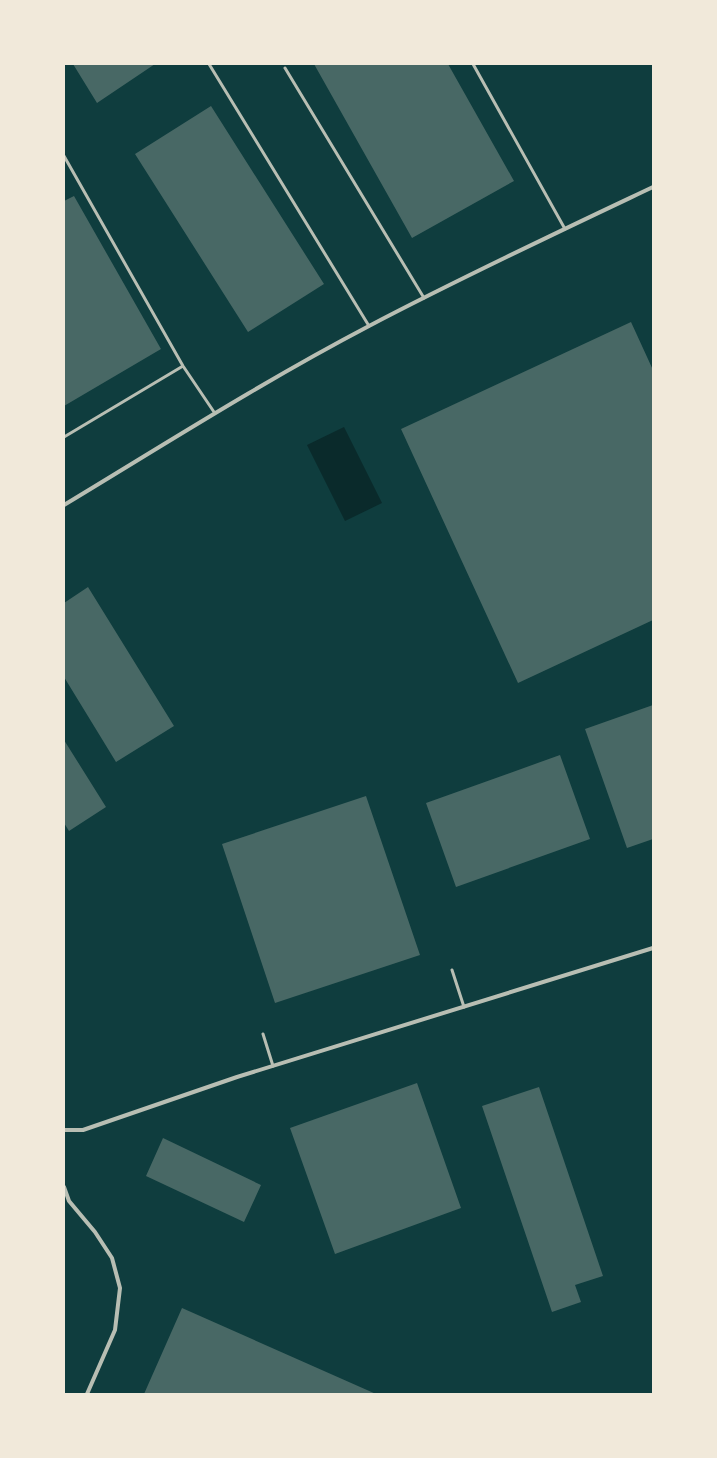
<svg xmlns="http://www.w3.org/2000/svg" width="717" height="1458" font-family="'IBM Plex Sans',sans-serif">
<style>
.water{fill:#0a2a2b}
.building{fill:#486865}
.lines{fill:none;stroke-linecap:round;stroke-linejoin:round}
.service{stroke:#b8beb3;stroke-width:3}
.minor{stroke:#b8beb3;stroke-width:4}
</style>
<rect width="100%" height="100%" fill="#0f3d3e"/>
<path class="water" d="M 344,427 L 382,503 L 345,521 L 307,445 Z"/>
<path class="building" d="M 73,64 L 155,64 L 97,103 Z
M 314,64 L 448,64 L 514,181 L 412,238 Z
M 211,106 L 324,284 L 248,332 L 135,154 Z
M 74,196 L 161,349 L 64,406 L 64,201 Z
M 631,322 L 653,370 L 653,620 L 518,683 L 401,429 Z
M 88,587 L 174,726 L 116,762 L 64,677 L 64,603 Z
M 653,705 L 653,839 L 627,848 L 585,729 Z
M 64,740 L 106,807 L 69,831 L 64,823 Z
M 560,755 L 590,839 L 456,887 L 426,803 Z
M 366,796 L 420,955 L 275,1003 L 222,844 Z
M 417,1083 L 461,1208 L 335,1254 L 290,1128 Z
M 539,1087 L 603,1276 L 575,1285 L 581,1302 L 552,1312 L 482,1106 Z
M 163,1138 L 261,1185 L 244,1222 L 146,1176 Z
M 182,1308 L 376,1394 L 144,1394 Z"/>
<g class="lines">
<path class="service" d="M 209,64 L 369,326
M 473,64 L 565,229
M 285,68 L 424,298
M 64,156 L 183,366 L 214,412
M 64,437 L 183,366
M 452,970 L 464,1007
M 263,1034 L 273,1066"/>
<path class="minor" d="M 64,505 C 165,444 264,381 369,326 C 462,277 558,232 653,187
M 64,1130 L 83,1130 L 237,1077 L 653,948
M 64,1187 L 69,1201 L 95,1232 L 112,1258 L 120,1288 L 115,1330 L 87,1394"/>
</g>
<rect width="717" height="1458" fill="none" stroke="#f1e9da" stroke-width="130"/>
</svg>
